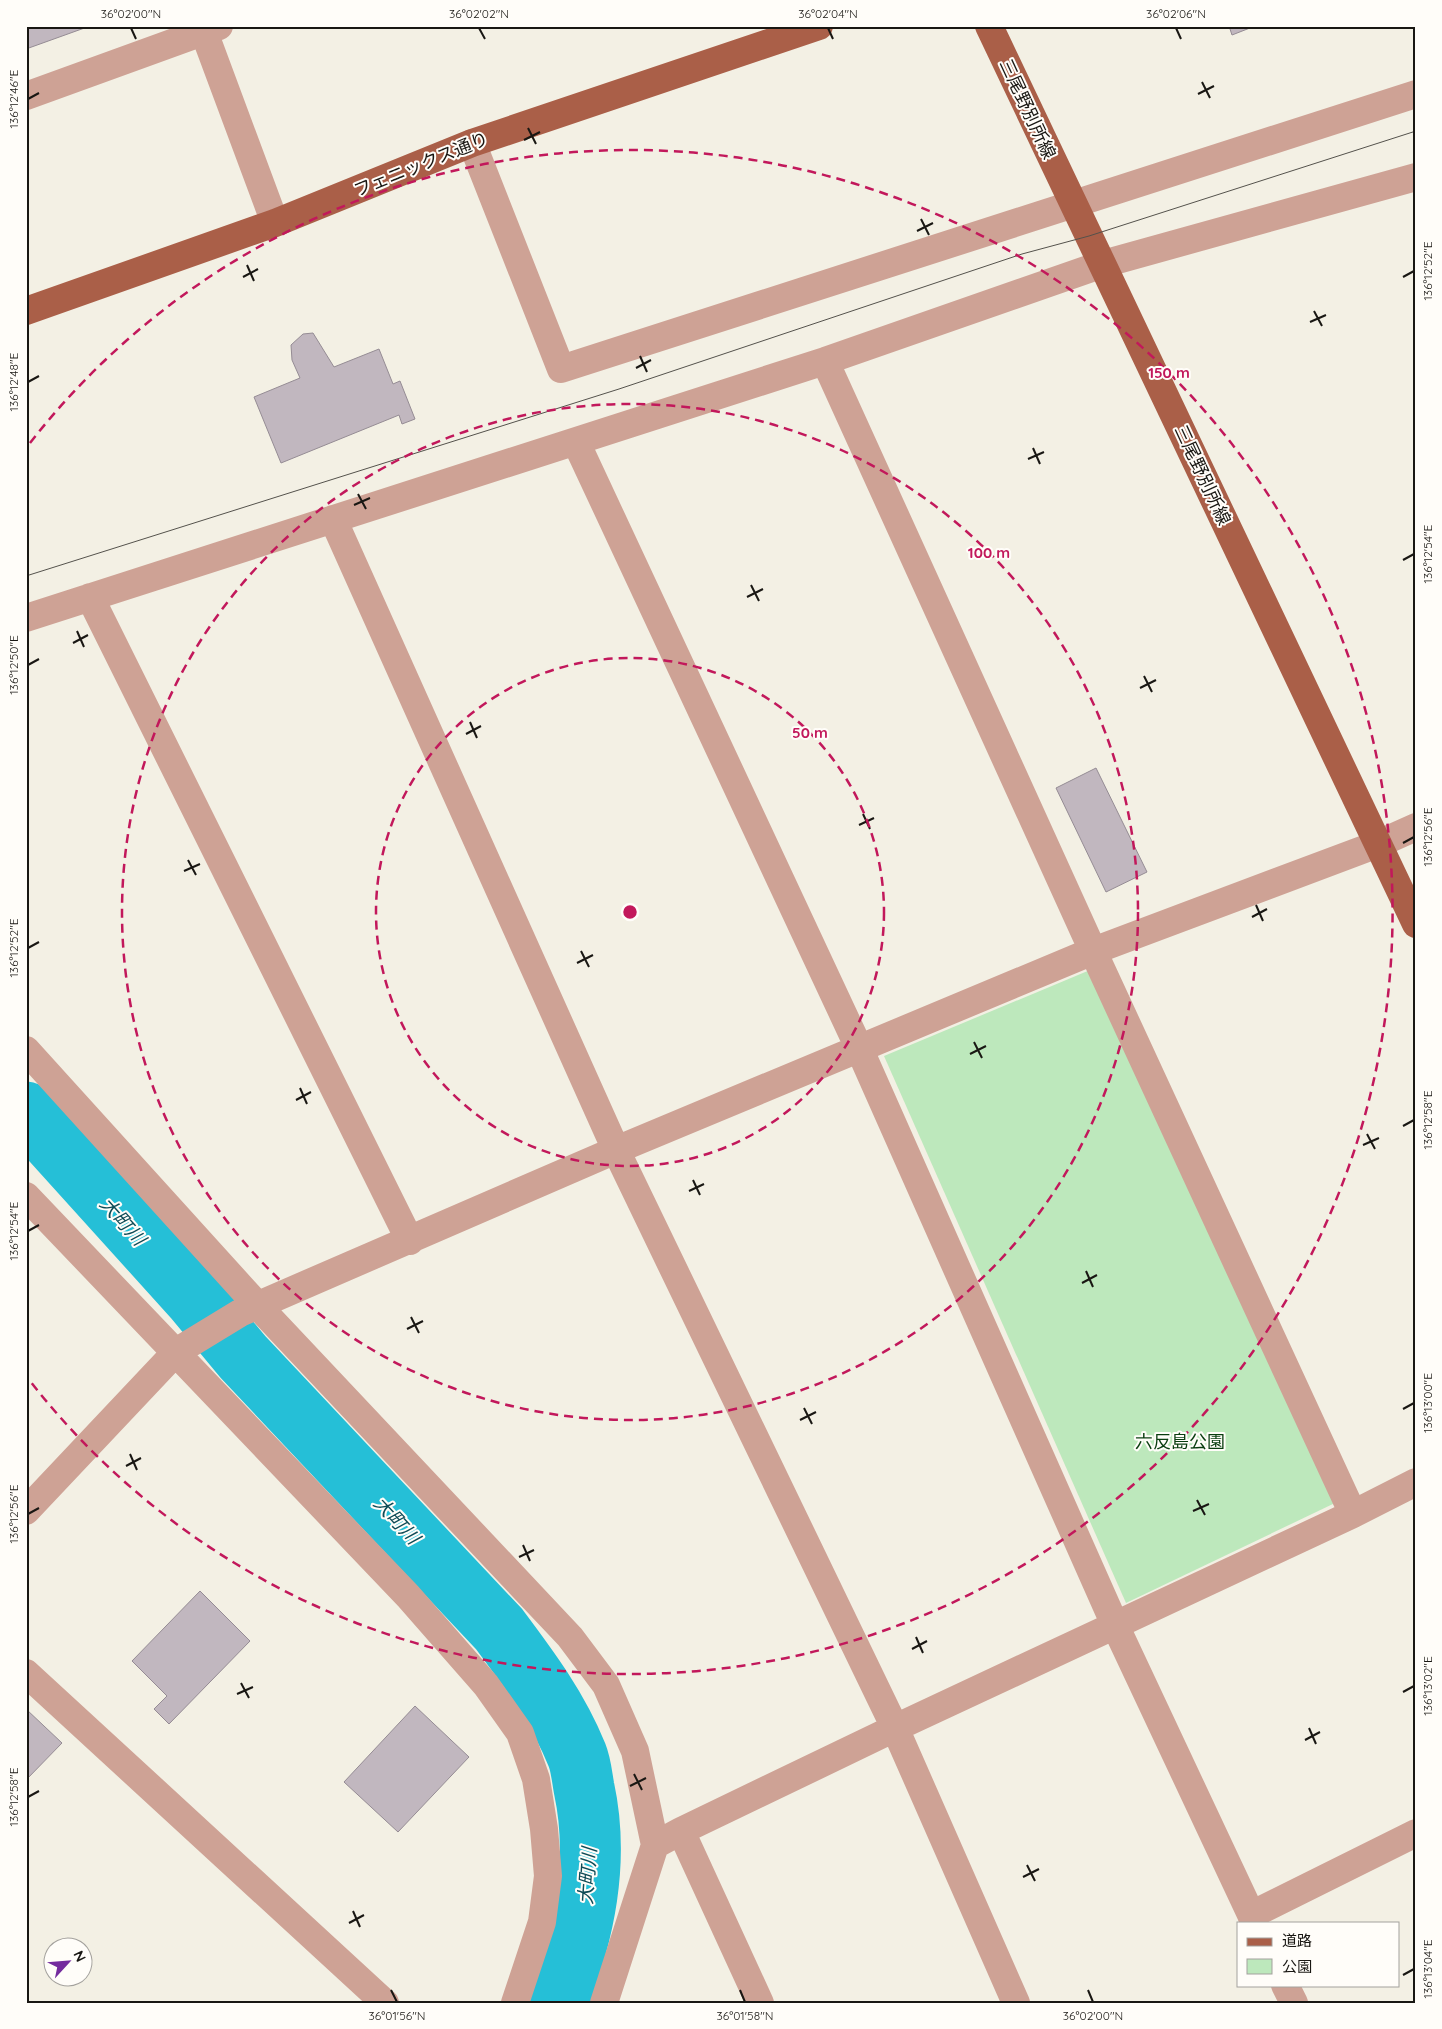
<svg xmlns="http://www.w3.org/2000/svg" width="1442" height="2029" font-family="Quicksand,'Noto Sans JP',sans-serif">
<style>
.green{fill:#bde8bc}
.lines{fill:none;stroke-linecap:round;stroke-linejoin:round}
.river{stroke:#25bfd7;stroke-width:61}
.building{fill:#c1b7bf;stroke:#958c94}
.minor{stroke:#cea295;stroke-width:28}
.major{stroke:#aa5f48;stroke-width:28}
.tram{stroke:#54524c;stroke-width:1}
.ticks{fill:none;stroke:#191713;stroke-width:2}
.ring{fill:none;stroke:#c2185b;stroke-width:2.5;stroke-dasharray:9 6}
.labels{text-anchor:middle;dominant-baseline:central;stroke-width:4;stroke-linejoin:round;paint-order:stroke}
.street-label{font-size:18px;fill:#191713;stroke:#fffdf9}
.park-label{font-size:18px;fill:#093d0f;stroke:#fffdf9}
.water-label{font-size:19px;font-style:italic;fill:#0e4b56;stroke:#fffdf9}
.centre{fill:#c2185b;stroke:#fffdf9;stroke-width:2.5}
.ring-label{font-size:15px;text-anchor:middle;font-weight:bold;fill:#c2185b;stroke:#fffdf9;stroke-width:4;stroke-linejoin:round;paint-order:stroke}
.neatline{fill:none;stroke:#191713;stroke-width:2}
.ticks-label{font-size:12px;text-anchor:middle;fill:#191713}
</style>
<rect width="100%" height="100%" fill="#f3f0e4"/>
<path class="green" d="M 1090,970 L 1335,1503 L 1126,1603 L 884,1056 Z"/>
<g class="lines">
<path class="river" d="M 26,1112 L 194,1298 L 243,1357 L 499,1629 C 529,1669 558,1708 577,1755 C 581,1765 582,1777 584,1788 C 600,1862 584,1933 558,2003"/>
</g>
<path class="building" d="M 26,26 L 90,26 L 26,49 Z
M 1229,26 L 1255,26 L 1232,35 Z
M 313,333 L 334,367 L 379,349 L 393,384 L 400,381 L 415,419 L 402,424 L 399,415 L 281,463 L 254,397 L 300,378 L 292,360 L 291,345 L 303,334 Z
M 1096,768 L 1147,872 L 1106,892 L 1056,788 Z
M 200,1591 L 250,1641 L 169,1724 L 154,1709 L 167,1696 L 132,1661 Z
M 415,1706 L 469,1757 L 398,1832 L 344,1782 Z
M 26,1709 L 62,1743 L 26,1780 Z"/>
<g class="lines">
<path class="minor" d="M 204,32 L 275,223
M 26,96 L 219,26
M 472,143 L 561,369 L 1416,94
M 825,361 L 1093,951 L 1353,1514
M 576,442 L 859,1048 L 1115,1625 L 1255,1923
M 333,519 L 616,1150 L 895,1728 L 1016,2003
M 90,597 L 410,1241
M 26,618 L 825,361 L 1103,264 L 1416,177
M 26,1050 L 258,1306 L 570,1637 L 606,1685 L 635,1751 L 655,1845 L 681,1831
M 26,1196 L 408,1596 L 486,1685 L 520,1733 L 536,1779 L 544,1829 L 548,1876 L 542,1922 L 515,2003
M 26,1511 L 176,1352 L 240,1313 L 616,1150 L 1093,951 L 1378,844 L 1416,827
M 26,1673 L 385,2003
M 1251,1915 L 1416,1833
M 1285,1985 L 1294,2003
M 604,2003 L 655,1845
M 760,2003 L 681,1831 L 895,1728 L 1353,1514 L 1416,1482"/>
<path class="major" d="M 989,26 L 1416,924
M 26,311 L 275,223 L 472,143 L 819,26"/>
<path class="tram" d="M 26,576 L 619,389 L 1022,254 L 1089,236 L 1416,131"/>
</g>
<path class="ticks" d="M 131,28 L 136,39M 479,28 L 485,39M 828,28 L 833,39M 1176,28 L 1181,39M 1202,82 L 1210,98M 1198,94 L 1214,86M 28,99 L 39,93M 528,128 L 536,144M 524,140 L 540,132M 921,219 L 929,235M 917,231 L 933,223M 247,265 L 254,281M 243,277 L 258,269M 1403,277 L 1414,271M 1314,311 L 1322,326M 1310,322 L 1326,315M 640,356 L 647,372M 636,368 L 651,360M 28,382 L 39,376M 1033,448 L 1040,464M 1028,459 L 1044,452M 358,494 L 366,509M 354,505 L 370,498M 1403,560 L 1414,554M 751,585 L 759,601M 747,597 L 763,589M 77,631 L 84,647M 73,643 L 88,635M 28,665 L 39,659M 1144,676 L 1152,692M 1140,688 L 1156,680M 470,722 L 477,738M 466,734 L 481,726M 863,814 L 870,829M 859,825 L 874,818M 1403,843 L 1414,837M 188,860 L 196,875M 184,871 L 200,864M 1256,905 L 1263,921M 1252,917 L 1267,909M 28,948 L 39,942M 581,951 L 589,967M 577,963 L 593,955M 974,1042 L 982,1058M 970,1054 L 986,1046M 300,1088 L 307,1104M 296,1100 L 311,1092M 1403,1126 L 1414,1120M 1367,1134 L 1375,1149M 1363,1145 L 1379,1138M 693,1180 L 700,1195M 689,1191 L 704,1184M 28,1231 L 39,1225M 1086,1271 L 1093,1287M 1082,1283 L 1097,1275M 411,1317 L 419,1333M 407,1329 L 423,1321M 804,1408 L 812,1424M 1403,1409 L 1414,1403M 800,1420 L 816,1412M 130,1454 L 137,1470M 126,1466 L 141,1458M 1197,1500 L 1205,1515M 1193,1511 L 1209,1504M 28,1514 L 39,1508M 523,1545 L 530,1561M 519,1557 L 534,1550M 916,1637 L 923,1653M 912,1649 L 927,1641M 241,1683 L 249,1698M 1403,1692 L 1414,1686M 237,1694 L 253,1687M 1309,1728 L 1316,1744M 1305,1740 L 1320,1732M 634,1774 L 642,1790M 630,1786 L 646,1778M 28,1797 L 39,1791M 1027,1865 L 1035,1881M 1023,1877 L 1039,1869M 353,1911 L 360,1927M 349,1923 L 364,1915M 1403,1975 L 1414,1969M 391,1990 L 397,2002M 740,1990 L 745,2002M 1088,1990 L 1093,2002"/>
<g class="ring">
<circle cx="630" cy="912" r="254"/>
<circle cx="630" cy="912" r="508"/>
<path d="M30 443A762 762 0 1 1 30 1381"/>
</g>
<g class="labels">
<g class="street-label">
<text transform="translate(1028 109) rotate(65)">三尾野別所線</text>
<text transform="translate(421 164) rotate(-22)">フェニックス通り</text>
<text transform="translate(1203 475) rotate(65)">三尾野別所線</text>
</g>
<g class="park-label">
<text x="1180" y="1441">六反島公園</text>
</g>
<g class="water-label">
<text transform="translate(123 1221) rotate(48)">大町川</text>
<text transform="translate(397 1520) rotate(47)">大町川</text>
<text transform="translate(587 1876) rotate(-86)">大町川</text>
</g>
</g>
<circle cx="630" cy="912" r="8" class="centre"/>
<g class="ring-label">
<text x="1169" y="378">150 m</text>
<text x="989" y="558">100 m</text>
<text x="810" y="738">50 m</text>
</g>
<rect width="1442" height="2029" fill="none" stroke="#fffdf9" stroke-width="55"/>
<rect x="1237" y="1922" width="162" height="65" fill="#fffdf9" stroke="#a3a19d"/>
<rect x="1247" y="1938" width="25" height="8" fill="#aa5f48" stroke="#a3a19d"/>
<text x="1282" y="1946" font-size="15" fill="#191713">道路</text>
<rect x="1247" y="1959" width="25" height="15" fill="#bde8bc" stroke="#a3a19d"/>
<text x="1282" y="1972" font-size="15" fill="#191713">公園</text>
<g transform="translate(68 1962) rotate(64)"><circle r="24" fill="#fffdf9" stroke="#a3a19d"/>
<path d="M0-4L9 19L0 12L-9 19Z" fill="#742b9e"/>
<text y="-8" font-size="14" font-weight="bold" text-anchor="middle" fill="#191713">N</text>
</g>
<rect x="28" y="28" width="1386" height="1974" class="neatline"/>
<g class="ticks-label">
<text x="131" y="18">36°02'00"N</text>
<text x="479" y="18">36°02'02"N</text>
<text x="828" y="18">36°02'04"N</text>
<text x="1176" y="18">36°02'06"N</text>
<text transform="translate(14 99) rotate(-90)" y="4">136°12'46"E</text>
<text transform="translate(1428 271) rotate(-90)" y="4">136°12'52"E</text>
<text transform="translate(14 382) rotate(-90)" y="4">136°12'48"E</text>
<text transform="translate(1428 554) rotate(-90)" y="4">136°12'54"E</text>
<text transform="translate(14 665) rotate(-90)" y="4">136°12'50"E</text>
<text transform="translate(1428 837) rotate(-90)" y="4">136°12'56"E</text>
<text transform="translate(14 948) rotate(-90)" y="4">136°12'52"E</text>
<text transform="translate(1428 1120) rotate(-90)" y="4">136°12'58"E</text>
<text transform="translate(14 1231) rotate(-90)" y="4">136°12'54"E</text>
<text transform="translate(1428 1403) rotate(-90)" y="4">136°13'00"E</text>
<text transform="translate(14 1514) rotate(-90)" y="4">136°12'56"E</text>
<text transform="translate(1428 1686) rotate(-90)" y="4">136°13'02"E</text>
<text transform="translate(14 1797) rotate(-90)" y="4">136°12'58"E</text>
<text transform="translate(1428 1969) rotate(-90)" y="4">136°13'04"E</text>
<text x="397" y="2020">36°01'56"N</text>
<text x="745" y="2020">36°01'58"N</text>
<text x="1093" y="2020">36°02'00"N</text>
</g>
</svg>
